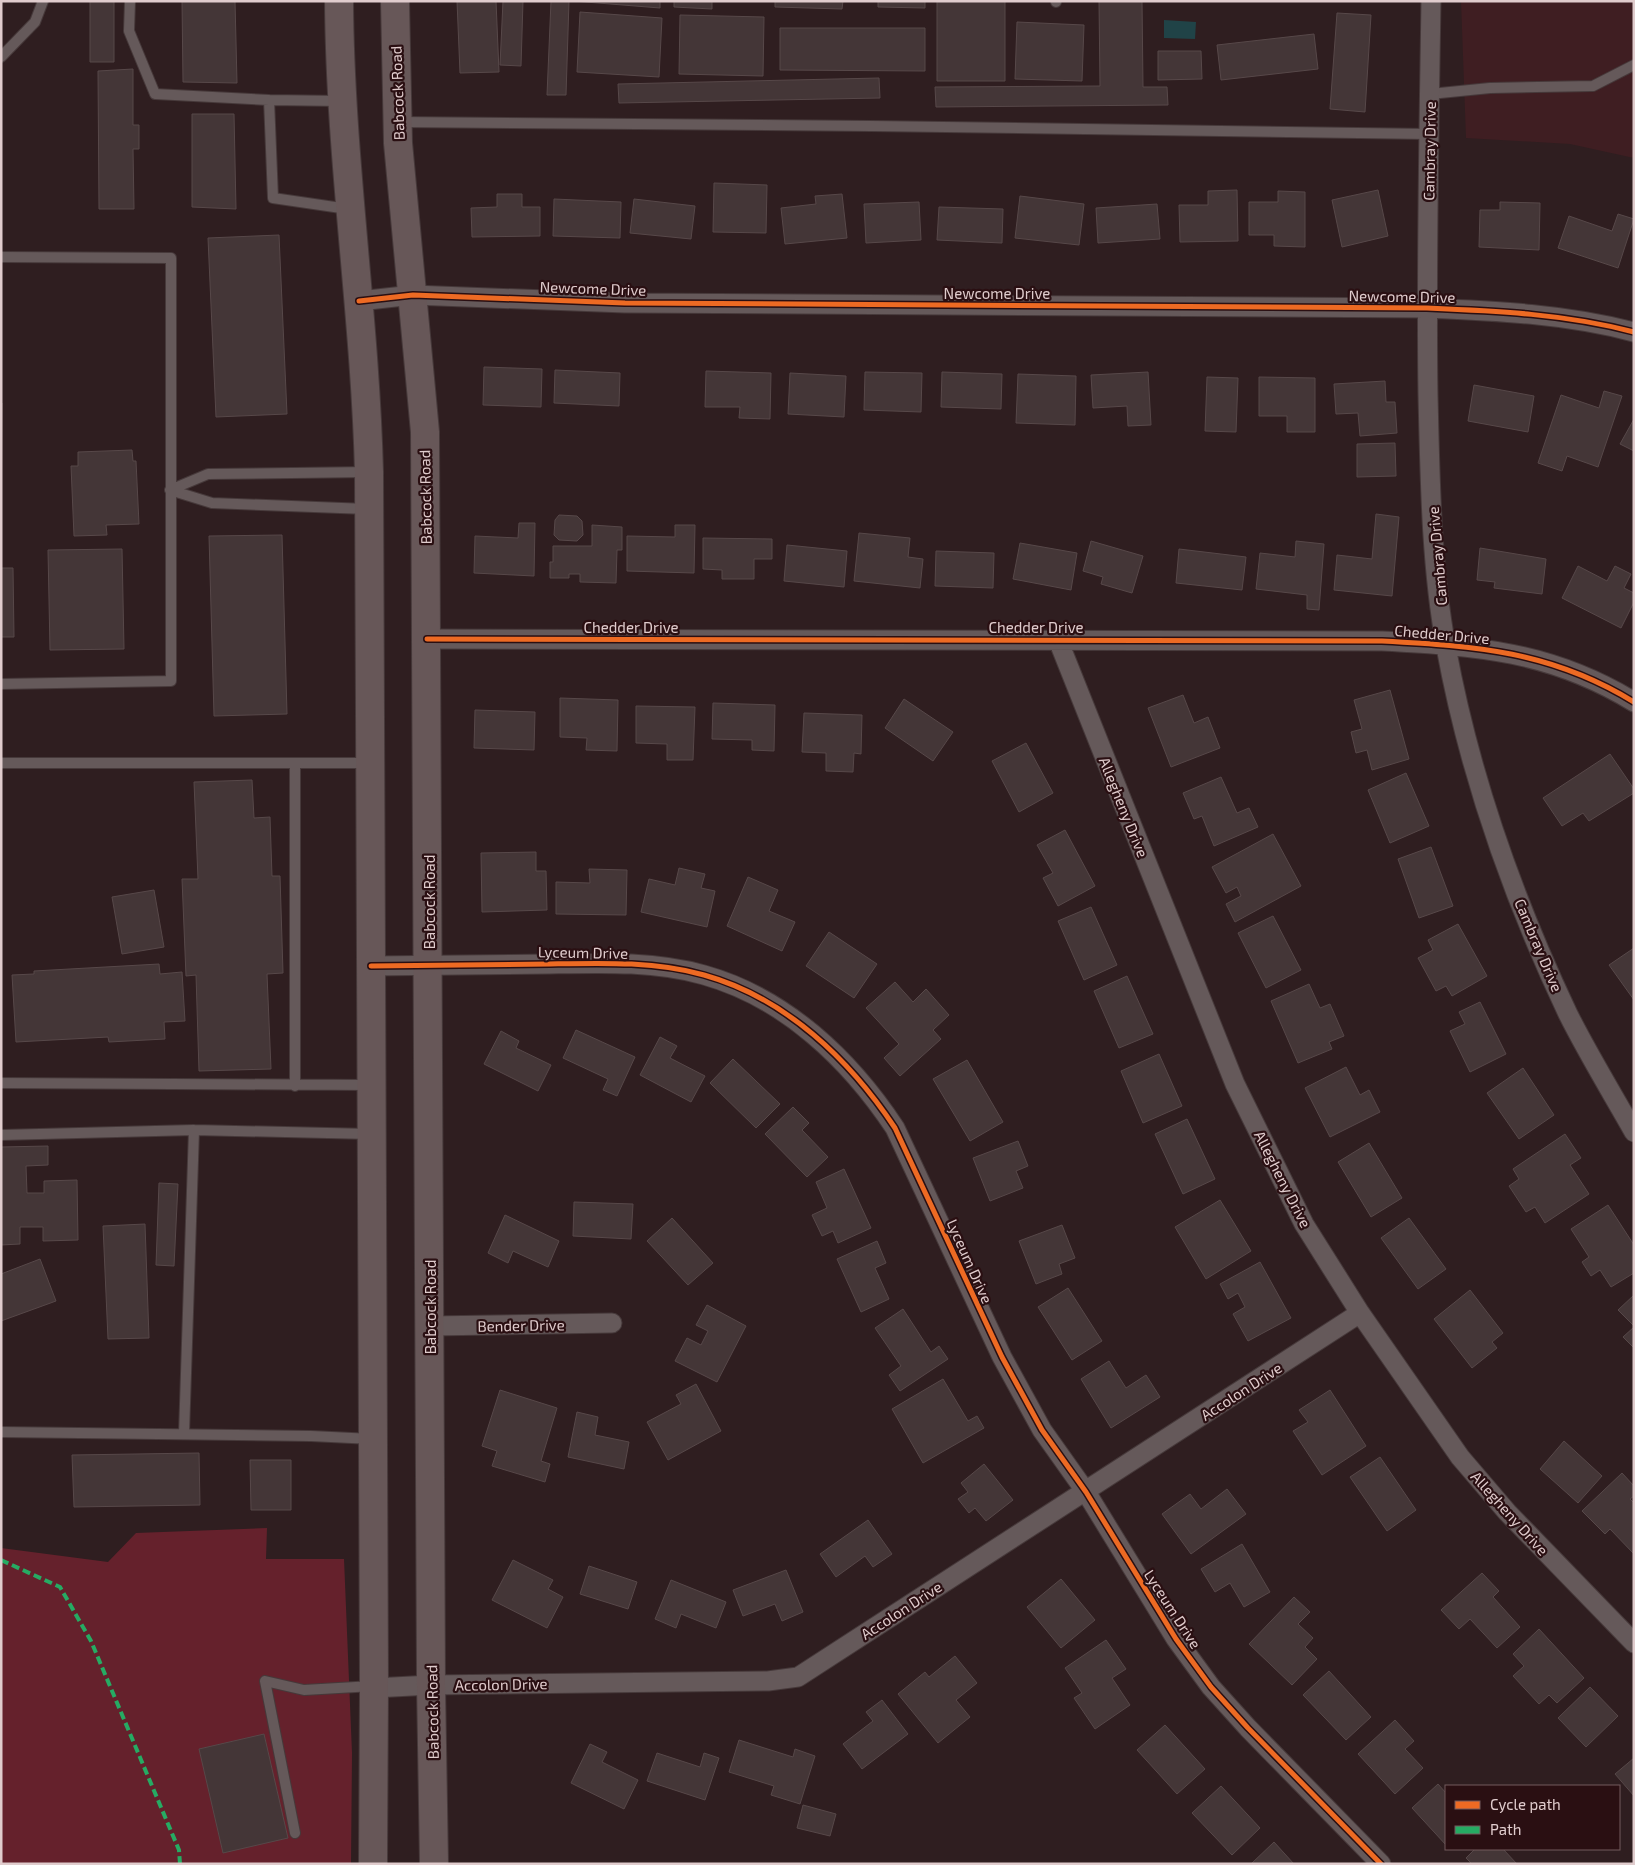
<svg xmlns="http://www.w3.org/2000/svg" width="1635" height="1865" font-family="'Exo 2',sans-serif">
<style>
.built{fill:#3f1e22}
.green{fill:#65212c}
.water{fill:#204347}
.building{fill:#443637;stroke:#574849}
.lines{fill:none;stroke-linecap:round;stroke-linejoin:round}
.service-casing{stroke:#46393a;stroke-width:12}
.minor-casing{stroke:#46393a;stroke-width:21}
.primary-casing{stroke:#46393a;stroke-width:30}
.service{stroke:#65595a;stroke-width:10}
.minor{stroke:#65595a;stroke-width:19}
.primary{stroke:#675758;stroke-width:28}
.quiet{stroke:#26ab63;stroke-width:4;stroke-dasharray:8 4;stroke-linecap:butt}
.cycleway-casing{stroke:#2a0f12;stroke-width:8}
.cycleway{stroke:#ed6a23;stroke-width:5}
.labels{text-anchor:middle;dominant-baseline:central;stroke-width:4.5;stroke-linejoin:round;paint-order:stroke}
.street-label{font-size:15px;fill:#e0cccd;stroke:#2a0f12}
</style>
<rect width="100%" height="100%" fill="#2f1e20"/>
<path class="built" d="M 1461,1 L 1634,1 L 1634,158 L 1570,144 L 1466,138 Z"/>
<path class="green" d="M 267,1528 L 266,1559 L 344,1559 L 352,1753 L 351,1864 L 1,1864 L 1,1548 L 108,1562 L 136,1533 Z"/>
<path class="water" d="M 1164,20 L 1196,22 L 1195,39 L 1164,38 Z"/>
<path class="building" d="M 90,1 L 114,1 L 114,62 L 90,62 Z
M 182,1 L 235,1 L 237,83 L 183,82 Z
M 457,1 L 496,1 L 499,72 L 460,73 Z
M 503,1 L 523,1 L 521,66 L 500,65 Z
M 551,1 L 569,1 L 566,95 L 547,95 Z
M 573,1 L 660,1 L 660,8 Z
M 674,1 L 712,1 L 712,9 L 674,7 Z
M 775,1 L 843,1 L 842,9 L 775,7 Z
M 878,1 L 925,1 L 925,8 L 878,7 Z
M 937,1 L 1005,1 L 1005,81 L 937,81 Z
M 1099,1 L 1142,1 L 1143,87 L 1167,87 L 1168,105 L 936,107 L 935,87 L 1100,86 Z
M 580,12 L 662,18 L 659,77 L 577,72 Z
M 1337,13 L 1371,15 L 1365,112 L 1330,109 Z
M 680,15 L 764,17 L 763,76 L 679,74 Z
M 1017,22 L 1084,25 L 1082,81 L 1015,79 Z
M 780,28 L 925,28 L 925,71 L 780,70 Z
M 1314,34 L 1318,69 L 1221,80 L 1217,45 Z
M 1158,51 L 1201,51 L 1202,79 L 1158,80 Z
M 133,69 L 133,125 L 139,125 L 139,149 L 133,149 L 134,209 L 99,209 L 98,71 Z
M 879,78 L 880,98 L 619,103 L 618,84 Z
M 192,114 L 234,114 L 236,209 L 192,207 Z
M 714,183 L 767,185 L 766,233 L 713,232 Z
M 1237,190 L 1238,241 L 1180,242 L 1179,205 L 1208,205 L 1208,191 Z
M 1378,190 L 1388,236 L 1342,247 L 1332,200 Z
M 1278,191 L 1305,192 L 1305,247 L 1274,246 L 1274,235 L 1249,235 L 1249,202 L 1278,202 Z
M 497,194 L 522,194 L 522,207 L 540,207 L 540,236 L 472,237 L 471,208 L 497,207 Z
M 842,194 L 847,238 L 785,244 L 781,208 L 816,204 L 815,196 Z
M 1020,196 L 1084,204 L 1079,245 L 1015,238 Z
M 554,199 L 621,202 L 620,238 L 553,236 Z
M 634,199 L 695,206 L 691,239 L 630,233 Z
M 919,202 L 921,240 L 866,243 L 864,204 Z
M 1500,202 L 1540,203 L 1539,250 L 1479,247 L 1480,210 L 1500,210 Z
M 1157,204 L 1160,239 L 1098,243 L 1096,208 Z
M 939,207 L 1003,209 L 1002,243 L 937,240 Z
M 1618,214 L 1634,219 L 1618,268 L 1558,248 L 1569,216 L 1612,231 Z
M 279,235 L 287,414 L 216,417 L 208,238 Z
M 484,367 L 542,369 L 541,407 L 483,405 Z
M 555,370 L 620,373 L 619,406 L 554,403 Z
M 706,371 L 771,373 L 770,419 L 739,418 L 740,407 L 705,407 Z
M 865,372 L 922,373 L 921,412 L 864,410 Z
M 942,372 L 1002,374 L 1001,409 L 941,407 Z
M 1148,372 L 1151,425 L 1128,426 L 1127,406 L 1093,408 L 1091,375 Z
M 790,373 L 846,376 L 844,417 L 788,414 Z
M 1018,374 L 1076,376 L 1075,425 L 1016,423 Z
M 1207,377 L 1238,378 L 1236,432 L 1205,431 Z
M 1259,377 L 1315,378 L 1315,432 L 1287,432 L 1287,416 L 1259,416 Z
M 1385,381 L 1386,402 L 1395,402 L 1397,433 L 1360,436 L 1358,413 L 1336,414 L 1334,384 Z
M 1474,385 L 1534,396 L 1528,432 L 1468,421 Z
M 1604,391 L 1622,396 L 1598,467 L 1567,456 L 1562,471 L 1538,463 L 1561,395 L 1599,408 Z
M 1,403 L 2,403 L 1,540 Z
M 1634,419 L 1634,451 L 1620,444 Z
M 1395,443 L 1396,476 L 1357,477 L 1357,444 Z
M 132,450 L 133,461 L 136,461 L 139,524 L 106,525 L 107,535 L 74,536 L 71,466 L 78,466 L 78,452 Z
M 1376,514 L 1399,517 L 1392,596 L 1334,590 L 1337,555 L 1372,559 Z
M 559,515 L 577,516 L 582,521 L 583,535 L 577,541 L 559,540 L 554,535 L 555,520 Z
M 519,523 L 535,523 L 534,576 L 474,573 L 475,536 L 518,538 Z
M 592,525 L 622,527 L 622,550 L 617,550 L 616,583 L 580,582 L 580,574 L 569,574 L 569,578 L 550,578 L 550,562 L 553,562 L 553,546 L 592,546 Z
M 675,525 L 695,525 L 694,573 L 627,571 L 627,536 L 675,537 Z
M 859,533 L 910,538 L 908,557 L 923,559 L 920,588 L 854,581 Z
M 282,535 L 287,714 L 214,716 L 209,536 Z
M 703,538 L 772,539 L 772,559 L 754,559 L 754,579 L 722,579 L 722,570 L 703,569 Z
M 1091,541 L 1143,556 L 1132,593 L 1101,584 L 1103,577 L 1083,571 Z
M 1296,541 L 1324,544 L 1319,610 L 1307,609 L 1307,595 L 1256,589 L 1260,553 L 1295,557 Z
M 1020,543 L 1077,553 L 1071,590 L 1013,579 Z
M 787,545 L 847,551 L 844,587 L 784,581 Z
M 1480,548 L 1546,559 L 1542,594 L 1494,588 L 1495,582 L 1477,580 Z
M 122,549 L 124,649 L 50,650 L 48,550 Z
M 1179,549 L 1246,557 L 1242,590 L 1176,583 Z
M 936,551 L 994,553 L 993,588 L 935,586 Z
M 1578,566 L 1607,581 L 1615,566 L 1631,574 L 1624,588 L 1634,593 L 1634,602 L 1621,628 L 1562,598 Z
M 1,568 L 13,568 L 14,637 L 1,637 Z
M 1390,690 L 1409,759 L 1372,770 L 1367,750 L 1356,753 L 1351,732 L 1362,729 L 1354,700 Z
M 1183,695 L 1194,723 L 1208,717 L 1220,748 L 1171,767 L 1148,708 Z
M 560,698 L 618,700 L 617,751 L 586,750 L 587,738 L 560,737 Z
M 904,699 L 953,732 L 933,761 L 885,728 Z
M 713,703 L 775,705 L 774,751 L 752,750 L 752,740 L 712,739 Z
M 636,706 L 695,707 L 693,760 L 667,760 L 667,744 L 636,743 Z
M 475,710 L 535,712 L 534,750 L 474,748 Z
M 804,713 L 862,715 L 861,754 L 854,753 L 853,772 L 826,771 L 826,753 L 802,752 Z
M 1026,743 L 1053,793 L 1019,812 L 992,761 Z
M 1610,754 L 1634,789 L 1634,793 L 1589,821 L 1583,813 L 1562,826 L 1543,798 Z
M 1406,773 L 1429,826 L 1390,843 L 1368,790 Z
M 1221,777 L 1237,813 L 1249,808 L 1258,827 L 1214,846 L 1202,816 L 1194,819 L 1183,793 Z
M 252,780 L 254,818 L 270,817 L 272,876 L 280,876 L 283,973 L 267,974 L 271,1069 L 199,1071 L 196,975 L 186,976 L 182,879 L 198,879 L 194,782 Z
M 1065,830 L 1095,886 L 1058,906 L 1043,878 L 1053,873 L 1037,845 Z
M 1273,834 L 1301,886 L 1235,922 L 1226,904 L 1241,896 L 1237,887 L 1226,893 L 1212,867 Z
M 1431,847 L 1453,906 L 1419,918 L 1398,859 Z
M 536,852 L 536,871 L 546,871 L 547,910 L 482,912 L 481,853 Z
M 679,868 L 705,874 L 701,888 L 715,891 L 707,927 L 641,912 L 649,879 L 675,885 Z
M 589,869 L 627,870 L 626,915 L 556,914 L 556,882 L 590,883 Z
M 748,877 L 778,890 L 769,911 L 795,922 L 782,951 L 727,926 Z
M 154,890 L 164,947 L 122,954 L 112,897 Z
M 1091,907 L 1117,965 L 1084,980 L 1058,921 Z
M 1273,916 L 1301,970 L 1266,988 L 1238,933 Z
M 1458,924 L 1487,976 L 1452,996 L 1446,986 L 1436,991 L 1418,958 L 1433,950 L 1428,940 Z
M 829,932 L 877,964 L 854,998 L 806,966 Z
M 1634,948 L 1634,1000 L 1609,965 Z
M 159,964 L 160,974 L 182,972 L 185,1021 L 164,1022 L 165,1039 L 109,1042 L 108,1037 L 16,1042 L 12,975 L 34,974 L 34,971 Z
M 1127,976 L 1153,1034 L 1119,1048 L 1094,991 Z
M 895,982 L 913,1002 L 926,989 L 949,1015 L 933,1030 L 941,1039 L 900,1076 L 884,1058 L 899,1044 L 866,1008 Z
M 1309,984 L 1320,1008 L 1330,1004 L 1344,1036 L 1329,1042 L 1332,1049 L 1298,1063 L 1271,1001 Z
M 1480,1002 L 1506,1054 L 1470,1072 L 1450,1031 L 1465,1024 L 1459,1012 Z
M 576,1030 L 635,1057 L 617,1096 L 603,1090 L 608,1079 L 563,1058 Z
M 501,1031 L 519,1041 L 516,1048 L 551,1065 L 538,1091 L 484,1064 Z
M 660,1037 L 677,1046 L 670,1058 L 705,1076 L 691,1102 L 640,1075 Z
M 1159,1054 L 1182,1106 L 1143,1123 L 1121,1071 Z
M 733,1059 L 780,1104 L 756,1128 L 710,1083 Z
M 967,1060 L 1003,1122 L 970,1141 L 933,1079 Z
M 1346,1067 L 1360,1095 L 1369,1090 L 1380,1112 L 1330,1137 L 1305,1088 Z
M 1523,1068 L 1554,1115 L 1519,1139 L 1487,1093 Z
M 793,1107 L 809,1123 L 802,1130 L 828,1157 L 807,1177 L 765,1134 Z
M 1187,1119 L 1215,1179 L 1183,1194 L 1155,1134 Z
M 1565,1134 L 1581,1158 L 1570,1165 L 1589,1194 L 1545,1223 L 1535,1207 L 1526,1212 L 1509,1186 L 1519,1179 L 1513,1169 Z
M 1018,1141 L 1028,1166 L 1016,1171 L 1023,1188 L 990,1201 L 973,1158 Z
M 1369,1143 L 1402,1198 L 1371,1217 L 1338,1162 Z
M 48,1146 L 48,1165 L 26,1166 L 27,1193 L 44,1193 L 44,1181 L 77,1180 L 78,1240 L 43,1241 L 43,1227 L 20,1227 L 20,1244 L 1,1245 L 1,1147 Z
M 844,1169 L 871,1228 L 838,1243 L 833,1231 L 822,1236 L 812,1215 L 827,1208 L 816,1182 Z
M 159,1183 L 178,1184 L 174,1266 L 156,1265 Z
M 1220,1200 L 1251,1251 L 1206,1279 L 1175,1227 Z
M 574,1202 L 633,1204 L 631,1239 L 573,1236 Z
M 1608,1205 L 1634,1245 L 1634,1273 L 1611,1287 L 1600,1270 L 1591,1276 L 1582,1262 L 1589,1257 L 1571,1229 Z
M 505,1215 L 559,1241 L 548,1267 L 513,1251 L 508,1263 L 488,1253 Z
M 672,1218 L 713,1263 L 688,1285 L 647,1241 Z
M 1409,1218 L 1446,1269 L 1418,1289 L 1381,1238 Z
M 145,1224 L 149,1338 L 108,1339 L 103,1226 Z
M 1062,1225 L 1075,1258 L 1059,1264 L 1062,1274 L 1036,1284 L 1019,1241 Z
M 877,1241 L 886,1263 L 875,1268 L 889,1299 L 861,1312 L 837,1259 Z
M 40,1259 L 56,1301 L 1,1321 L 1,1274 Z
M 1260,1262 L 1291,1318 L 1248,1341 L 1233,1314 L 1245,1307 L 1238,1293 L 1228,1299 L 1220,1284 Z
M 1068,1288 L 1102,1341 L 1072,1360 L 1038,1307 Z
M 1470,1290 L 1503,1333 L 1492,1342 L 1497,1348 L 1472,1368 L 1434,1319 Z
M 1634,1295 L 1634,1326 L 1618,1310 Z
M 707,1305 L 746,1326 L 717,1382 L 675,1361 L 687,1338 L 701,1345 L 708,1331 L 696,1325 Z
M 903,1309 L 931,1352 L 939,1346 L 948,1359 L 900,1391 L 889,1375 L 901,1366 L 875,1328 Z
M 1634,1327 L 1634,1348 L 1623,1337 Z
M 1109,1361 L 1126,1388 L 1146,1375 L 1160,1397 L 1111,1428 L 1081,1379 Z
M 943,1379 L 968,1421 L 977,1416 L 984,1428 L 923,1463 L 892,1409 Z
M 696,1384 L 721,1431 L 668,1460 L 647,1422 L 681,1404 L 676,1395 Z
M 500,1390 L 557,1408 L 541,1461 L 550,1464 L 545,1482 L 492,1466 L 497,1451 L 482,1446 Z
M 1330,1390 L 1366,1446 L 1322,1475 L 1293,1431 L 1308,1422 L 1299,1410 Z
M 577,1412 L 598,1417 L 595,1435 L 629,1442 L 624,1469 L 568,1457 Z
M 1564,1441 L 1602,1476 L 1578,1503 L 1540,1469 Z
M 199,1453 L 200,1505 L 74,1507 L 72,1455 Z
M 1380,1457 L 1416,1510 L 1387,1531 L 1350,1477 Z
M 250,1460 L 291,1460 L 291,1510 L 251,1510 Z
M 984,1464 L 1013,1500 L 986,1521 L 975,1508 L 969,1513 L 958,1499 L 968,1492 L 961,1483 Z
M 1622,1473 L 1634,1486 L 1634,1496 L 1630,1499 L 1634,1503 L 1634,1554 L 1610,1529 L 1605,1534 L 1582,1511 Z
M 1227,1489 L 1246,1514 L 1191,1554 L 1162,1514 L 1190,1494 L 1201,1509 Z
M 868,1520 L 892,1554 L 873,1567 L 865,1556 L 836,1577 L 820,1554 Z
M 1242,1544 L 1270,1592 L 1244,1607 L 1230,1583 L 1215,1592 L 1201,1569 Z
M 513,1560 L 553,1580 L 548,1589 L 563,1597 L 547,1628 L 492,1600 Z
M 589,1566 L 637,1582 L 628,1609 L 580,1594 Z
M 786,1570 L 803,1612 L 782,1621 L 775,1604 L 743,1616 L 733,1590 Z
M 1482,1573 L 1499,1591 L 1493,1597 L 1520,1627 L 1497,1648 L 1470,1619 L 1459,1629 L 1441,1610 Z
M 1061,1579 L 1095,1620 L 1061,1648 L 1027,1607 Z
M 671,1580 L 726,1602 L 716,1628 L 681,1614 L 676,1628 L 655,1619 Z
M 1294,1597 L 1310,1612 L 1298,1624 L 1313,1638 L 1305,1647 L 1317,1659 L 1292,1685 L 1249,1644 Z
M 1539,1629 L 1584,1678 L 1557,1703 L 1549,1695 L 1539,1704 L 1513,1676 L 1524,1666 L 1513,1654 Z
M 1106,1640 L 1126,1669 L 1112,1678 L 1130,1705 L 1095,1729 L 1074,1698 L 1082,1693 L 1065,1668 Z
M 955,1656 L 977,1683 L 956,1700 L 970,1717 L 938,1743 L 898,1694 L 925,1672 L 929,1677 Z
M 1329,1671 L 1371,1717 L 1346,1740 L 1303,1695 Z
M 1590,1687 L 1618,1716 L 1586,1747 L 1558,1718 Z
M 882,1700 L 908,1734 L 862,1769 L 843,1744 L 873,1721 L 866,1712 Z
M 1395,1720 L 1414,1741 L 1405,1749 L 1423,1768 L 1395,1794 L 1358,1754 Z
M 1165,1725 L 1205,1769 L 1177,1794 L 1137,1750 Z
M 264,1734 L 288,1838 L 223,1853 L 199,1749 Z
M 739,1740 L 793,1757 L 795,1749 L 815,1756 L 800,1804 L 771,1795 L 774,1786 L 729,1772 Z
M 590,1744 L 607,1752 L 602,1762 L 638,1780 L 624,1809 L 571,1783 Z
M 657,1753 L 700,1767 L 704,1753 L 719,1758 L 705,1800 L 647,1781 Z
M 1634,1758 L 1634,1796 L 1615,1774 Z
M 1438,1784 L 1446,1793 L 1446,1845 L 1412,1808 Z
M 1221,1786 L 1260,1828 L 1232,1855 L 1192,1813 Z
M 803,1805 L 836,1814 L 830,1836 L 797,1828 Z
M 1274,1842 L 1294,1864 L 1251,1864 Z
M 1475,1849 L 1503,1849 L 1517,1864 L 1472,1864 L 1466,1858 Z"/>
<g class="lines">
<defs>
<path id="service" d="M 130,1 L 129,31 L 155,94 L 269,100
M 1056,2 L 1056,1
M 1,57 L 35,22 L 43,1
M 1430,94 L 1490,88 L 1593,86 L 1634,65
M 342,101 L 269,100 L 273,198 L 348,209
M 399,122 L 871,126 L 1429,134
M 1,257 L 171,258 L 171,681 L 1,684
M 170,490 L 208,474 L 369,472
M 170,490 L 212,503 L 367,509
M 1,763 L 370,763
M 1,1083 L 371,1085
M 295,1086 L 295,763
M 1,1135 L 194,1130 L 370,1134
M 1,1432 L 311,1436 L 372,1439
M 184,1434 L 194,1130
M 295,1833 L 265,1681 L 304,1690 L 373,1686"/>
<path id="minor" d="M 1431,1 C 1429,132 1426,264 1428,395 C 1430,478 1431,565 1446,647 C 1469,773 1513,898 1568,1014 C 1588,1054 1612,1093 1634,1132
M 359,301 L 413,295 L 625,303 L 1427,308 C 1497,311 1566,314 1634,332
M 427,639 L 1382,641 C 1476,646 1551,651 1634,702
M 1058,640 L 1235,1084 L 1304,1224 L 1360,1313 L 1460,1457 L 1507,1512 L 1634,1643
M 371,966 C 431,965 490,965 550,964 C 600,963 655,961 704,975 C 786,998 850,1060 895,1128 L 1002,1357 L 1042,1430 L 1086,1492 L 1176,1639 L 1211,1687 L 1248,1728 L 1381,1864
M 430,1326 L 612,1323
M 374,1688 L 431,1685 L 768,1681 L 798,1677 L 1360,1313"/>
<path id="primary" d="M 339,1 C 340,159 365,315 369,472 L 374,1686 L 373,1864
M 395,1 L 398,143 L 425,432 L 431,1685 L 434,1864"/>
</defs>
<use href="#service" class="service-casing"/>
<use href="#minor" class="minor-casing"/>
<use href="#primary" class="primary-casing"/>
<use href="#service" class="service"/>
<use href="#minor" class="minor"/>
<use href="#primary" class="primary"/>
<path class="quiet" d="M 1,1560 L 60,1587 L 91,1641 L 179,1850 L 180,1864"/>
<defs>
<path id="cycleway" d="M 359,301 L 413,295 L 625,303 L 1427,308 C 1497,311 1566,314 1634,332
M 427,639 L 1382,641 C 1476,646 1551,651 1634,702
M 371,966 C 431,965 490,965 550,964 C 600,963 655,961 704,975 C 786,998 850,1060 895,1128 L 1002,1357 L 1042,1430 L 1086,1492 L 1176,1639 L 1211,1687 L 1248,1728 L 1381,1864"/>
</defs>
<use href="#cycleway" class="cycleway-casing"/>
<use href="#cycleway" class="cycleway"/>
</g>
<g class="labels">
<g class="street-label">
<text transform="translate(397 93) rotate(-92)">Babcock Road</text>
<text transform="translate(1429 151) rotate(-89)">Cambray Drive</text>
<text transform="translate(593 288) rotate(2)">Newcome Drive</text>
<text x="997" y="293">Newcome Drive</text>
<text transform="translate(1402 296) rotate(1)">Newcome Drive</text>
<text transform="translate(425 497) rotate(-91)">Babcock Road</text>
<text transform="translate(1437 556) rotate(-95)">Cambray Drive</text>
<text x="631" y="627">Chedder Drive</text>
<text x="1036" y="627">Chedder Drive</text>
<text transform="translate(1442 634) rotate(5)">Chedder Drive</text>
<text transform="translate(1124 807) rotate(68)">Allegheny Drive</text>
<text transform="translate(429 902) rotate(-90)">Babcock Road</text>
<text transform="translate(1539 945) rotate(67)">Cambray Drive</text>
<text transform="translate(583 952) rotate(1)">Lyceum Drive</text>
<text transform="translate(1283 1179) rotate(63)">Allegheny Drive</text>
<text transform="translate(970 1261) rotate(66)">Lyceum Drive</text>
<text transform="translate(430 1307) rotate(-90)">Babcock Road</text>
<text transform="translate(521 1325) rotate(-1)">Bender Drive</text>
<text transform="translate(1241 1391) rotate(-33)">Accolon Drive</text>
<text transform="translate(1510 1513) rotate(48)">Allegheny Drive</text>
<text transform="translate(1173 1609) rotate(57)">Lyceum Drive</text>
<text transform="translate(901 1610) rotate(-33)">Accolon Drive</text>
<text transform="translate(501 1684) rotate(-1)">Accolon Drive</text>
<text transform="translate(432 1712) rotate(-91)">Babcock Road</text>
</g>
</g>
<rect width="1635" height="1865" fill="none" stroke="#e0cccd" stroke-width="5"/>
<rect x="1445" y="1785" width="175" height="65" fill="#2a0f12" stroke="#735b5d"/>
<rect x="1455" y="1801" width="25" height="8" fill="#ed6a23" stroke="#735b5d"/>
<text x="1490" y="1810" font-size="15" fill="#e0cccd">Cycle path</text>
<rect x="1455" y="1826" width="25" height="8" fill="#26ab63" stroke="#735b5d"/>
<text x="1490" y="1835" font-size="15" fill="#e0cccd">Path</text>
</svg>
